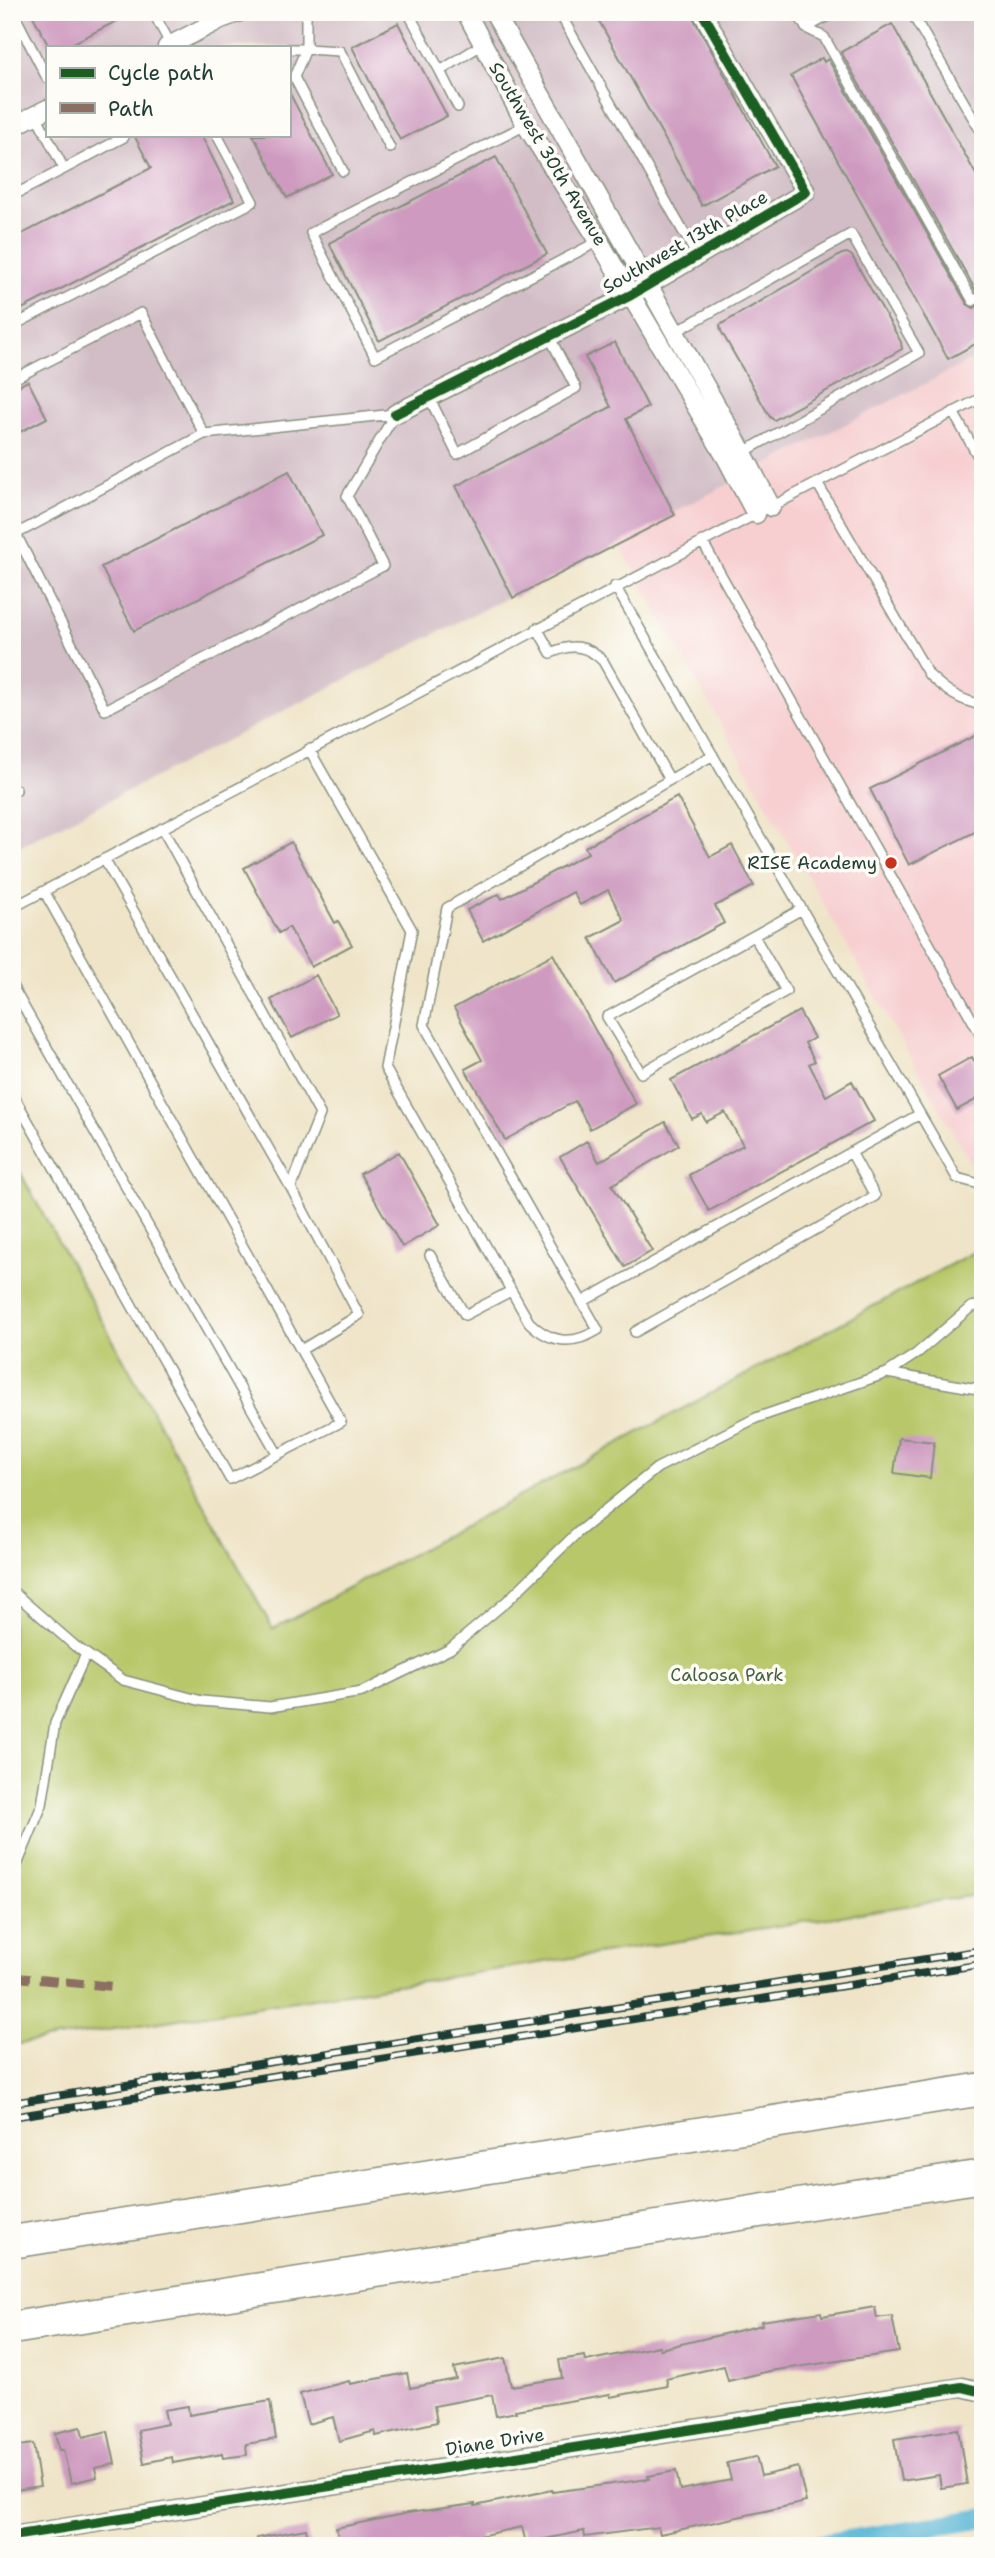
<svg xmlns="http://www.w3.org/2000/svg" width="995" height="2558" font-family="'Shantell Sans',sans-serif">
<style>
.built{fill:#f7cfd1}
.industrial{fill:#d2bdc6;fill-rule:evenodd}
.green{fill:#b8c769;stroke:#6c824e;stroke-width:2}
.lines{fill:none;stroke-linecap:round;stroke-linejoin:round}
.canal{stroke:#57b5d5;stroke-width:19}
.building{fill:#ce9abf}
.lane-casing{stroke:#87907e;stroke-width:12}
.street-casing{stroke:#87907e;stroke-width:21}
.highway-casing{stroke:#87907e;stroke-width:35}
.lane{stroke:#fff;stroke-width:9}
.street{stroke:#fff;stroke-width:18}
.highway{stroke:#fff;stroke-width:32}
.rail-casing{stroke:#1f3d34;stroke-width:8}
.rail{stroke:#fdfcf7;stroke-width:5;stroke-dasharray:16;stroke-linecap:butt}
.quiet{stroke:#8d6e63;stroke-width:9;stroke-dasharray:18 9;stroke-linecap:butt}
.cycleway-casing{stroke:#fdfcf7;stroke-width:15}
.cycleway{stroke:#1b5e20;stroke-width:10}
.poi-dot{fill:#c8321e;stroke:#fdfcf7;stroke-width:2.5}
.labels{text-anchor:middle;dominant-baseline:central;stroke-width:7;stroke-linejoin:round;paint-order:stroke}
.street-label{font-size:18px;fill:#1f3d34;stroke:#fdfcf7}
.poi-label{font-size:18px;fill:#1f3d34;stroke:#fdfcf7;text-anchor:end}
.park-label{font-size:18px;fill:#456041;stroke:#fdfcf7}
</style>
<rect width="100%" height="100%" fill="#fdfcf7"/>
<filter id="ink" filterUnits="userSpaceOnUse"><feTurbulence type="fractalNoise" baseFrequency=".0143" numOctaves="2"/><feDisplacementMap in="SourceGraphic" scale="14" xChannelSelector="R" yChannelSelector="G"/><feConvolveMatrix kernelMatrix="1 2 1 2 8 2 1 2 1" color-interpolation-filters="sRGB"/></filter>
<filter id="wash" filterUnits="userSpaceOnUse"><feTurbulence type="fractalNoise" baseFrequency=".00686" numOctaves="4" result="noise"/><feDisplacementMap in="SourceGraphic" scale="28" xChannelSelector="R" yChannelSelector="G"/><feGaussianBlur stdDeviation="1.57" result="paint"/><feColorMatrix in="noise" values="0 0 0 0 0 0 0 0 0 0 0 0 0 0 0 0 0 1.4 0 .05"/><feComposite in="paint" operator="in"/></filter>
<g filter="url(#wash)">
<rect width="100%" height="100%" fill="#efe4c8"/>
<path class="built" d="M 983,354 L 983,1185 L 617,541 Z"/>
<path class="industrial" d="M 12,12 L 983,12 L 983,354 L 12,850 ZM 47,47 L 289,47 L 289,135 L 47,135 Z"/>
<path class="green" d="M 12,1158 L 273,1629 L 983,1247 L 983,1894 L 12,2045 Z"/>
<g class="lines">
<path class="canal" d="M 807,2546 L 983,2518"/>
</g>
<g id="blocks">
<path class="building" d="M 31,12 L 134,12 L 66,47 L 49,47 Z
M 594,12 L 690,12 L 775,166 L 702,206 Z
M 398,23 L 447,116 L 400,140 L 352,47 Z
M 892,24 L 983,187 L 983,288 L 976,291 L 841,52 Z
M 822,58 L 824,62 L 828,59 L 967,304 L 974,308 L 983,303 L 983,340 L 948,359 L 791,76 Z
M 289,92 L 332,174 L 287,198 L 253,135 L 289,135 Z
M 134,135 L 201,135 L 234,200 L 12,314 L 12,239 L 151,168 Z
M 496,157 L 547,254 L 379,341 L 329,243 Z
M 847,253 L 852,256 L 901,342 L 902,349 L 774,420 L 770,417 L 721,331 L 720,325 L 842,254 Z
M 615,342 L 648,407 L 626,419 L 675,515 L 513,598 L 456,486 L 611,407 L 585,357 Z
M 28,381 L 47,418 L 12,436 L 12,389 Z
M 289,471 L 322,535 L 134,631 L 101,567 Z
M 983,732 L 983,828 L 909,865 L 870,789 Z
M 677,797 L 710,857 L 732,845 L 754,886 L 715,906 L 724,923 L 614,983 L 590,938 L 624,920 L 608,890 L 580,905 L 573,892 L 483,941 L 467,910 L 499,894 L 502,899 L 588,853 L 585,847 Z
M 291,842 L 335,923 L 338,921 L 352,945 L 311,967 L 289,927 L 279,933 L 244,868 Z
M 553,954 L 636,1104 L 590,1129 L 575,1101 L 505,1140 L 465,1069 L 482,1060 L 454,1008 Z
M 316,975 L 337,1014 L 292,1038 L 271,1000 Z
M 799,1011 L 814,1038 L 805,1043 L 815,1061 L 809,1064 L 826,1096 L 852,1081 L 874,1121 L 709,1211 L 689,1175 L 743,1145 L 725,1112 L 706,1122 L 702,1114 L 692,1119 L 671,1080 Z
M 972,1057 L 983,1076 L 983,1096 L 957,1110 L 938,1076 Z
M 665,1122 L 679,1145 L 612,1185 L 652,1251 L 625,1267 L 560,1157 L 587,1141 L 599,1162 Z
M 399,1152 L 440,1225 L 402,1247 L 360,1174 Z
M 899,1438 L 934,1442 L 930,1478 L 894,1473 Z
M 875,2307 L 877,2318 L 892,2316 L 899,2352 L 770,2371 L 728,2381 L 724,2366 L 666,2379 L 668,2386 L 610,2397 L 610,2394 L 515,2410 L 516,2412 L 496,2416 L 492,2395 L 434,2406 L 437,2422 L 376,2436 L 375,2431 L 339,2441 L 333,2417 L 308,2424 L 300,2394 L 349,2381 L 350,2384 L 407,2373 L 410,2388 L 456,2379 L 454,2368 L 505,2358 L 511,2386 L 562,2378 L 559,2360 L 585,2356 L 586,2361 L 659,2346 L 660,2349 L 762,2325 L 761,2321 L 821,2312 L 822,2316 Z
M 270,2401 L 276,2439 L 246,2444 L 247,2455 L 223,2458 L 222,2454 L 173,2463 L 172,2457 L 144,2463 L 138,2430 L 167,2424 L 164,2410 L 188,2406 L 189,2415 Z
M 81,2427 L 83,2437 L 108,2431 L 115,2464 L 95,2468 L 97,2477 L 71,2483 L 63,2450 L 59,2450 L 55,2433 Z
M 958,2429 L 967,2484 L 941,2488 L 939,2475 L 901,2481 L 894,2439 Z
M 33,2444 L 40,2486 L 15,2490 L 12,2447 Z
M 756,2457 L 761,2476 L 798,2467 L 806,2502 L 660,2534 L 658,2527 L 585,2537 L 584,2531 L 526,2543 L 522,2527 L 479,2536 L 481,2546 L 455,2546 L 454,2541 L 418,2546 L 340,2546 L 336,2528 L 408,2513 L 475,2504 L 475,2506 L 552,2490 L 552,2492 L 649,2479 L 648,2476 L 676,2471 L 680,2490 L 731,2480 L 727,2463 Z
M 306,2529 L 310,2546 L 258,2546 L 257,2538 Z"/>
</g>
</g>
<g filter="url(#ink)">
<use href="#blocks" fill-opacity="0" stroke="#87907e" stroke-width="2"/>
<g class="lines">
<defs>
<path id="lane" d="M 13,12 L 47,78
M 153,12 L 172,47
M 306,12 L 306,49 L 340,51 L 390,148
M 559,12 L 697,256
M 797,12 L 806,28 L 835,12
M 911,12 L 983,135
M 409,14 L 440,71
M 806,28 L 824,37 L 973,301 L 983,295
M 289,49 L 306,49 L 294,77 L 343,171
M 458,107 L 440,71 L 483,44
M 36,115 L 64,169 L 124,137
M 526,125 L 311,233 L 375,357 L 599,241
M 12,196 L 64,169
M 12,326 L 253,202 L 217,135
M 675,332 L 851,234 L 919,353 L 742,453
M 12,380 L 141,313 L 204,434 L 395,414
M 429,397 L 457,454 L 576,388 L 549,336
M 953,412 L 983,465
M 204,434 L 16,534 L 105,710 L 383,566 L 347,496 L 395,414
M 817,483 L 929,675 C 946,691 960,701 983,705
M 769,508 L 983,397
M 702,541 L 983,1039
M 615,586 L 957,1178 L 983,1185
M 537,628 L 551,653 C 571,643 587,645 603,661 L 670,780
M 309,749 L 412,930 L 385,1068 L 529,1322 C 550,1343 572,1346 598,1330 L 424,1025 L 447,908 L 713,755
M 12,792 L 16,790
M 162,828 L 320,1114 L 291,1188 L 359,1315 L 301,1350
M 104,859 L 291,1188
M 12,908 L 756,514
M 754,936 L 786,991 L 641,1073 L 607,1017 L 802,909
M 12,986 L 278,1455
M 12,1093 L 230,1479 L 341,1422 L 44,891
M 430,1255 L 465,1315 L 511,1291
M 582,1302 L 920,1114
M 635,1332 L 875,1196 L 851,1152
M 887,1373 L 983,1390
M 12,1591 L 75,1646 L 123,1680 L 202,1701 L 270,1707 L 362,1692 L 450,1649 L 507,1601 L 577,1533 L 657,1468 L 756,1418 L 887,1373 L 916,1354 L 971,1307 L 983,1305
M 12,1877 L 42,1805 L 55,1723 L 86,1654"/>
<path id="street" d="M 466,12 L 526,125 L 599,241 L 728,461 L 756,514
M 494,12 L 743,453 L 771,507
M 167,47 L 221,19 L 240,12
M 12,127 L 47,109
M 395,414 L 631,295 L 806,192 L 702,12
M 12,2536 L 962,2387 L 983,2392"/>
<path id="highway" d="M 12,2242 L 983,2089
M 12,2328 L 983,2176"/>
</defs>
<use href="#lane" class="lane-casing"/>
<use href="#street" class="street-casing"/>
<use href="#highway" class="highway-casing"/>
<use href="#lane" class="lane"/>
<use href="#street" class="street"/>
<use href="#highway" class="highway"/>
<defs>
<path id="rail" d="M 12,2103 L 983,1950
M 12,2117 L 983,1964"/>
</defs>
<use href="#rail" class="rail-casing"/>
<use href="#rail" class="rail"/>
<path class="quiet" d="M 12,1977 L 119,1987"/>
<defs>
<path id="cycleway" d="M 395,414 L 631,295 L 806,192 L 702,12
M 12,2536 L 962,2387 L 983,2392"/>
</defs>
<use href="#cycleway" class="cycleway-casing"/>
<use href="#cycleway" class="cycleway"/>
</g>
</g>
<circle class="poi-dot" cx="891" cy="863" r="7"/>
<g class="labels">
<g class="street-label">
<text transform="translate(548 154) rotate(59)">Southwest 30th Avenue</text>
<text transform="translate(685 242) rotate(-30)">Southwest 13th Place</text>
<text transform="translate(495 2442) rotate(-9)">Diane Drive</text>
</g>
<g class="poi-label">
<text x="877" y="863">RISE Academy</text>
</g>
<g class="park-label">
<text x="727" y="1675">Caloosa Park</text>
</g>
</g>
<rect width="995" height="2558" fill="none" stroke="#fdfcf7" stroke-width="42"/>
<rect x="46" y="46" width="245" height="91" fill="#fdfcf7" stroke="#a4b0a9" stroke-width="2"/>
<rect x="60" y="68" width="35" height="10" fill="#1b5e20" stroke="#a4b0a9" stroke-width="2"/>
<text x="108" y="80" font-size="21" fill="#1f3d34">Cycle path</text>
<rect x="60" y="103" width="35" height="10" fill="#8d6e63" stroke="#a4b0a9" stroke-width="2"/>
<text x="108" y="116" font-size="21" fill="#1f3d34">Path</text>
</svg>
